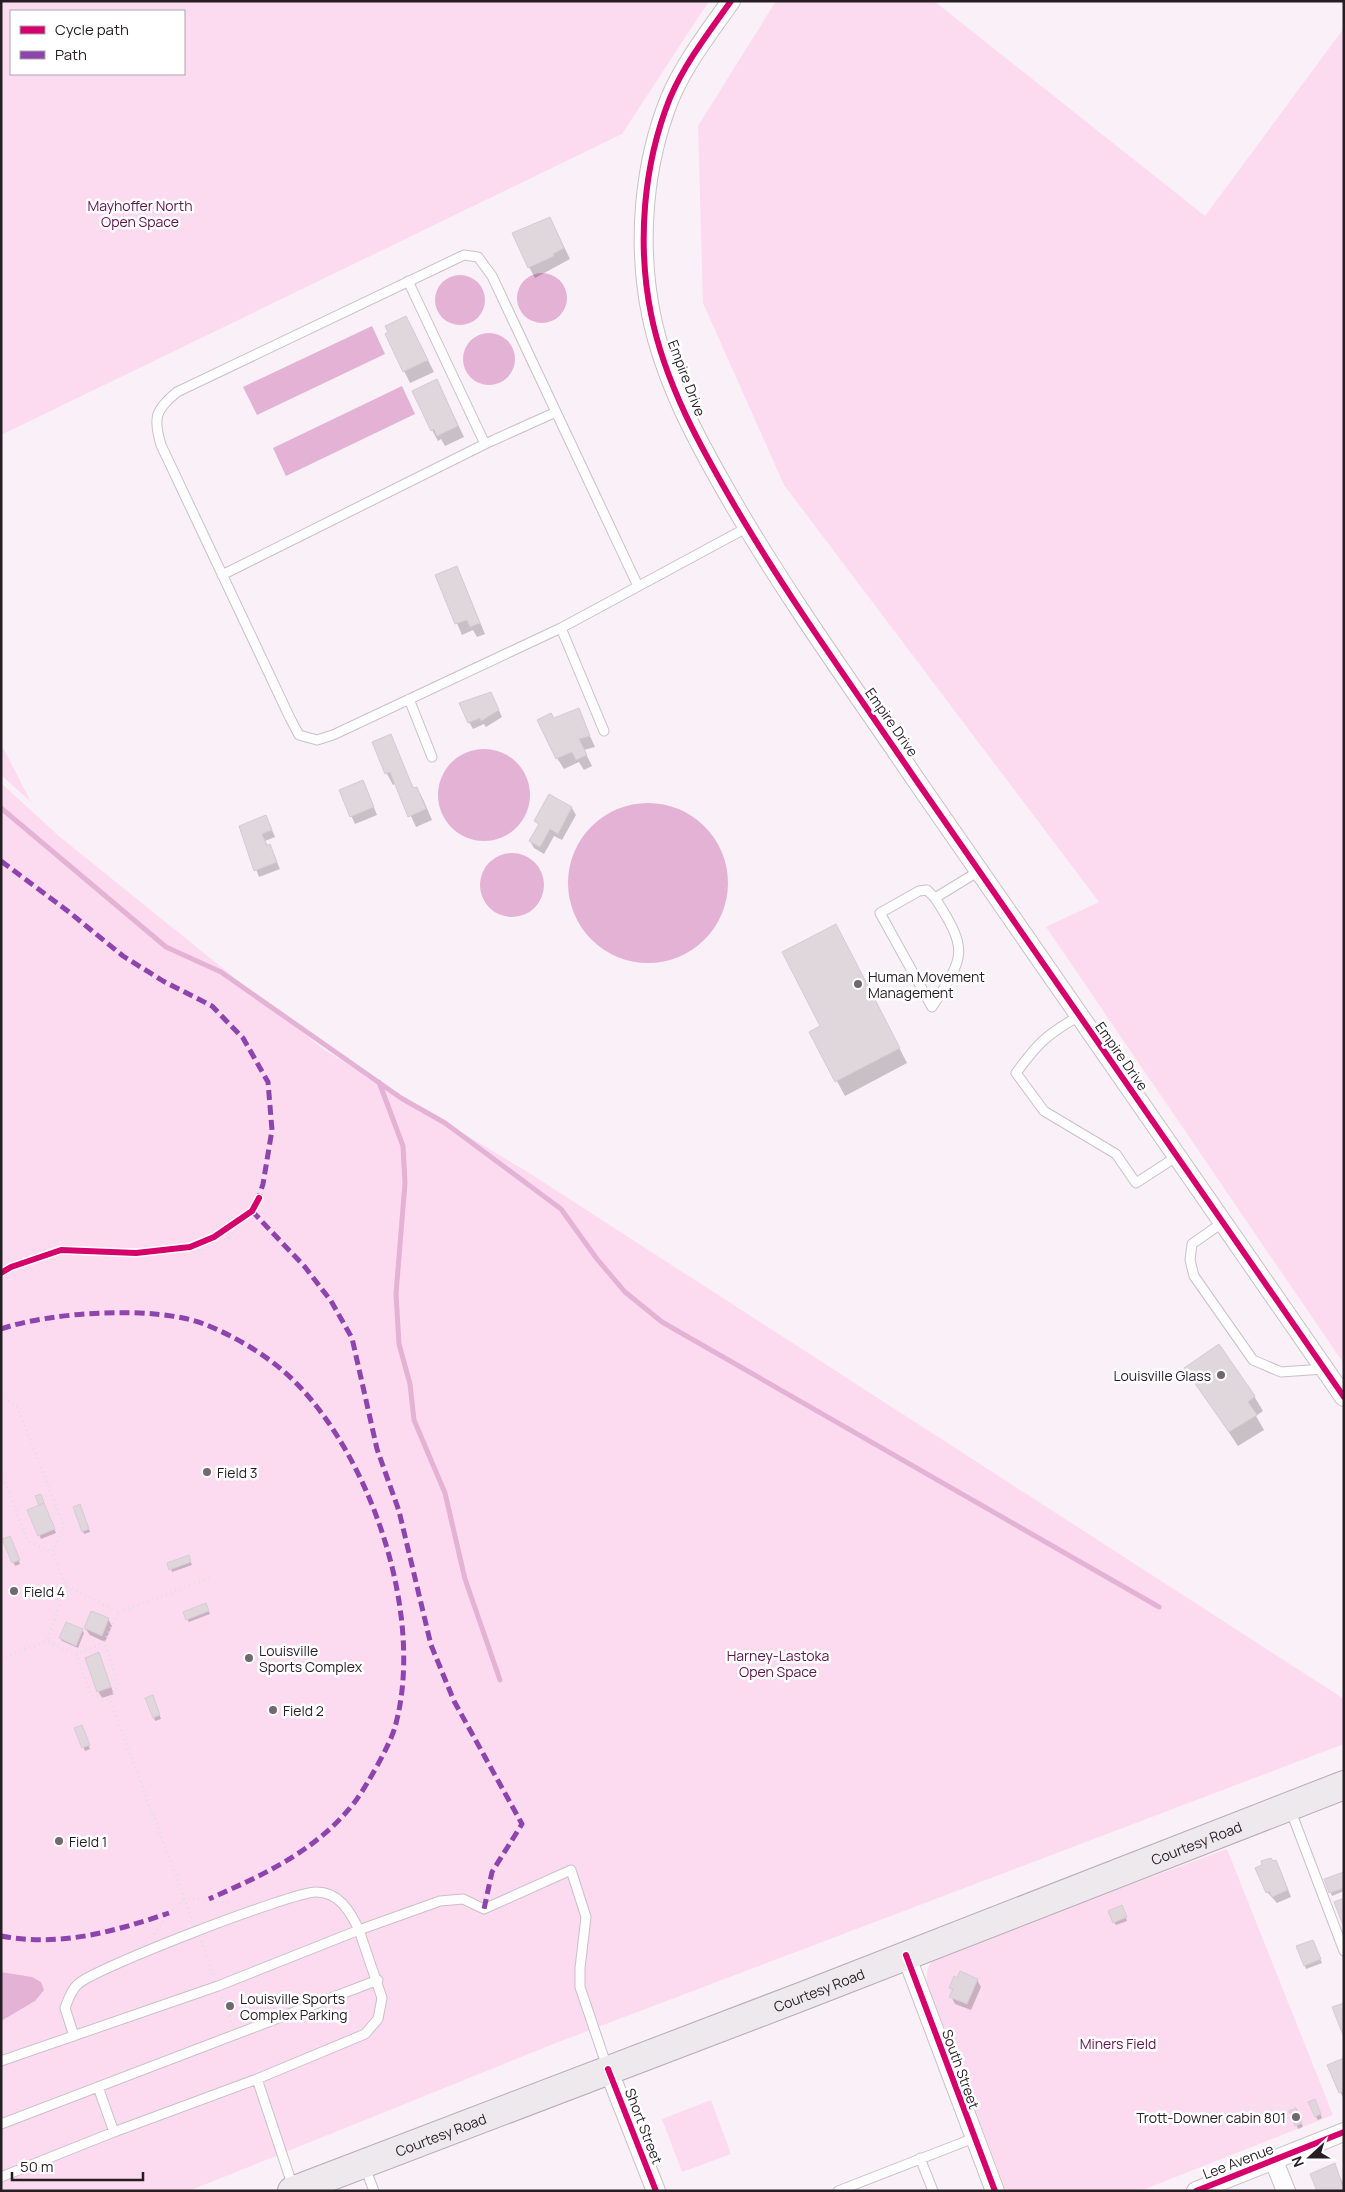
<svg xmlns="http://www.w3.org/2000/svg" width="1345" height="2192" font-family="Manrope,sans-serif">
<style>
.green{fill:#fcdbf1;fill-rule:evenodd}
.water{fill:#e4b2d5}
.shadow{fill:#0003}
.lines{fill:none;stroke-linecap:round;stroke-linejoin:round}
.stream{stroke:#e4b2d5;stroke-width:5}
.building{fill:#e0d7dd;stroke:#d5ccd2}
.lane-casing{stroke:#cac0c7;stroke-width:11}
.street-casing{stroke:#cac0c7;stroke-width:20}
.primary-casing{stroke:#b6aab3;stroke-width:30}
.path{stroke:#e1dee0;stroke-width:3;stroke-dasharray:1 4;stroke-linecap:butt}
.lane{stroke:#fefdfe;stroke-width:9}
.street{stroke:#fefdfe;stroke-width:18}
.primary{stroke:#eee9ed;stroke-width:28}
.quiet{stroke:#8e44ad;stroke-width:5;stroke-dasharray:10 5;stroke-linecap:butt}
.cycleway-casing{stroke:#fff;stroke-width:9}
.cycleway{stroke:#d6006c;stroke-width:6}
.poi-dot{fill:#71686e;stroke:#fff;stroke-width:2}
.labels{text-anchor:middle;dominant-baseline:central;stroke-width:5;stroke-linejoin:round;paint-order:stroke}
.park-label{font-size:14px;fill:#611250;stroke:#fff}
.street-label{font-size:14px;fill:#271e24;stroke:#fff}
.poi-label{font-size:14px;fill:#271e24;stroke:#fff;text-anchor:start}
</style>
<rect width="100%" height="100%" fill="#faf0f7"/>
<path class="green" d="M 1,1 L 709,1 L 622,134 L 1,435 ZM 11,11 L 184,11 L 184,74 L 11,74 Z
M 776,1 L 934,1 L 1205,216 L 1344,28 L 1344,1364 L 1046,927 L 1099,902 L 784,485 L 703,303 L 698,126 Z
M 1,744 L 31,802 L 1,775 Z
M 1,783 L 60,837 L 323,1049 L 526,1171 L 1344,1699 L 1344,1744 L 561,2041 L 189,2191 L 1,2191 Z
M 1227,1849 L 1333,2115 L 1140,2191 L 1006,2191 L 927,1983 C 926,1969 928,1963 940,1955 Z
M 711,2100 L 731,2154 L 682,2172 L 662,2119 Z"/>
<path class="water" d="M517 298a25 25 0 1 1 50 0a25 25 0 1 1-50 0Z
M435 300a25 25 0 1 1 50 0a25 25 0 1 1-50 0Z
M 372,326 L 385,354 L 257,415 L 243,387 Z
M463 359a26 26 0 1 1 52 0a26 26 0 1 1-52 0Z
M 402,386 L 415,414 L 286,476 L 273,448 Z
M438 795a46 46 0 1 1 92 0a46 46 0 1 1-92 0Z
M568 883a80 80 0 1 1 160 0a80 80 0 1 1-160 0Z
M480 885a32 32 0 1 1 64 0a32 32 0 1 1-64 0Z
M 1,1972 L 32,1977 L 41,1982 L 44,1990 L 35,2001 L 1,2021 Z"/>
<path class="shadow" d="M 556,230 L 570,259 L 535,278 L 529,267 Z
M 410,324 L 434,372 L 410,383 L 386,334 Z
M 437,380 L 464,437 L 445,446 L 441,439 L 438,441 L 432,430 Z
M 457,567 L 485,634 L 477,637 L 473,630 L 462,635 L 436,575 Z
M 494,700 L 502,717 L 486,727 L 484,724 L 473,729 L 469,722 Z
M 578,710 L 595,747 L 584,750 L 592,766 L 584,770 L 579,762 L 564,769 L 557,758 L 554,719 Z
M 390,735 L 414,789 L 417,788 L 423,799 L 432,820 L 416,827 L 396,783 L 393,785 L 387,774 L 374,742 Z
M 366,788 L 377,815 L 355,824 L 340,791 Z
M 549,796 L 572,808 L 576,815 L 562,840 L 554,836 L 544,854 L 534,848 L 530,841 L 539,826 L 536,821 Z
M 269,823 L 275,837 L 265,841 L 273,853 L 280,869 L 259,877 L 240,827 Z
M 844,940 L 907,1063 L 845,1096 L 811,1033 L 822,1027 Z
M 1186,1368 L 1254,1396 L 1263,1411 L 1256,1416 L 1264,1430 L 1238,1446 Z
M 37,1497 L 42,1499 L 56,1533 L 41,1539 L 29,1511 L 40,1506 Z
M 82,1509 L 90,1532 L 84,1534 L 83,1531 Z
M 4,1540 L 12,1541 L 20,1564 L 15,1566 Z
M 190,1560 L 192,1565 L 172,1572 L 171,1569 Z
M 207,1608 L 210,1614 L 189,1622 L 187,1619 Z
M 108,1619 L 112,1626 L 105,1642 L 90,1635 L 85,1628 Z
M 82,1630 L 84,1633 L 78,1648 L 62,1641 L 60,1638 Z
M 98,1654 L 114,1694 L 102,1698 L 98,1691 Z
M 154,1699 L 161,1719 L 155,1721 L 154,1718 Z
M 76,1728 L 83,1729 L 90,1749 L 85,1751 Z
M 1273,1862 L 1276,1862 L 1280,1869 L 1291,1897 L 1277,1903 L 1267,1892 Z
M 1344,1875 L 1344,1891 L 1332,1896 L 1326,1880 Z
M 1123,1910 L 1127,1921 L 1116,1925 L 1114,1922 Z
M 1314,1944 L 1322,1963 L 1306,1969 L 1298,1947 Z
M 977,1980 L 981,1987 L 971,2010 L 955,2004 L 951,1996 L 953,1992 L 951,1988 Z
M 1344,2059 L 1344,2099 L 1340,2092 Z
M 1316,2103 L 1322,2118 L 1318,2120 L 1316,2117 Z
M 1291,2111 L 1297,2112 L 1303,2127 L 1298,2129 Z
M 1334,2165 L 1344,2185 L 1344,2191 L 1318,2191 Z"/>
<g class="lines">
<path class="stream" d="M 1,808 L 166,947 L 221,972 L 401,1098 L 445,1123 L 561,1209 L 597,1259 L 625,1292 L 662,1322 L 1159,1607
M 379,1082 L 403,1146 L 405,1183 L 396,1294 L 399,1344 L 410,1384 L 414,1420 L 445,1493 L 465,1579 L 500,1680"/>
</g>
<path class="building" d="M 550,217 L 564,248 L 553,254 L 554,256 L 528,268 L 512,233 Z
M 406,316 L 428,360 L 403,372 L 385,334 L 388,332 L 385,326 Z
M 437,379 L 458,426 L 437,436 L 434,429 L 431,431 L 412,391 Z
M 457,566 L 480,623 L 470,627 L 467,620 L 455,624 L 435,575 Z
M 491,692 L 499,710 L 481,721 L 480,718 L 468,723 L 459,703 Z
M 579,708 L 590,736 L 579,739 L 587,755 L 576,760 L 572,752 L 556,759 L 537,720 L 551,713 L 554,718 Z
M 391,734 L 413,788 L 417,787 L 426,809 L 408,817 L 390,772 L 385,774 L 372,742 Z
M 363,780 L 374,807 L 350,817 L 339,790 Z
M 549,794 L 572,807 L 558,834 L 550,829 L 540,847 L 529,841 L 539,824 L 534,821 Z
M 266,815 L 272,830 L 262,834 L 267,846 L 270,844 L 277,862 L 254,871 L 239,826 Z
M 836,924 L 900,1048 L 835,1082 L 809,1032 L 820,1026 L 782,952 Z
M 1219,1344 L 1255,1396 L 1248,1402 L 1257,1415 L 1229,1432 L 1184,1368 Z
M 41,1494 L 44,1503 L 39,1505 L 35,1496 Z
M 44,1503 L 55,1529 L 38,1536 L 27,1510 Z
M 80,1504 L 89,1529 L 82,1532 L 73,1507 Z
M 10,1536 L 20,1560 L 12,1563 L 2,1539 Z
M 189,1555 L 191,1562 L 169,1570 L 167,1563 Z
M 206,1603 L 209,1611 L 186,1620 L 183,1612 Z
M 91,1611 L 109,1618 L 102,1636 L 84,1628 Z
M 66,1622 L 83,1629 L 76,1646 L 59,1638 Z
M 99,1652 L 111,1687 L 97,1692 L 85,1658 Z
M 153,1695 L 160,1715 L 153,1718 L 145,1698 Z
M 82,1725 L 90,1745 L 82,1748 L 74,1728 Z
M 1271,1858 L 1273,1861 L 1276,1860 L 1288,1890 L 1272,1897 L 1269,1891 L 1266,1893 L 1255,1868 L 1262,1865 L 1261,1861 Z
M 1344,1872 L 1344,1888 L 1329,1893 L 1324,1879 Z
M 1344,1898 L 1344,1928 L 1334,1902 Z
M 1122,1905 L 1127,1917 L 1113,1923 L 1108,1911 Z
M 1313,1940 L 1321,1959 L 1304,1966 L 1296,1946 Z
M 960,1971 L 978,1979 L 967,2004 L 949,1997 L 953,1989 L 949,1988 L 954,1976 L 957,1978 Z
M 1344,2003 L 1344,2034 L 1343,2035 L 1332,2007 Z
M 1344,2058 L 1344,2091 L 1339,2093 L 1327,2065 Z
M 1315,2099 L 1321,2114 L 1315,2117 L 1308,2102 Z
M 1296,2108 L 1302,2123 L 1295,2126 L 1289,2111 Z
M 1335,2163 L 1344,2190 L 1317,2191 L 1310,2174 Z"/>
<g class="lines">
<defs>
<path id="lane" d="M 408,281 L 485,444
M 222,575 L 485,444 L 556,412
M 638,586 L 492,276 L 478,257 L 464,255 L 177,392 C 155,410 153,418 161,445 L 290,718 L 299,735 L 317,740 L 333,735 L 561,628 L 748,527
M 561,628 L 604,731
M 409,699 L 432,757
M 935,898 C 969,951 965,956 932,1007 L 880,913 L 919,891 L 927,890 L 935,898 L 979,871
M 1079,1016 C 1046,1035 1038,1043 1016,1073 L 1044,1111 L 1116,1154 L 1136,1183 L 1176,1157
M 1222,1223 L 1192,1244 L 1190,1260 L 1194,1276 L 1253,1360 L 1281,1372 L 1324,1369
M 1290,1809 L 1344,1951
M 74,2036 L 65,2008 C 68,2000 71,1990 78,1984 C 95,1968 292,1892 316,1892 C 339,1892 350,1911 359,1930 L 440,1901 L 463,1899 L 484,1909 L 571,1870 L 586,1917 L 580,1968 L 580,1987 L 607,2067
M 1,2061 L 218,1986 L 359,1930 L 382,1998 L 378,2019 L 365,2034 L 257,2079 L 114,2132 L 1,2177
M 257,2079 L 293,2187
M 98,2087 L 114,2132
M 1,2124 L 378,1980
M 920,2158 L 933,2191
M 364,2165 L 374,2191
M 838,2191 L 974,2138"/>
<path id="street" d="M 731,1 C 709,32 685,63 670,98 C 643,165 637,244 651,314 C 665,384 701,448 736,508 C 791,602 855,690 916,780 C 1058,986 1200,1192 1344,1397
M 906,1955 L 995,2191
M 608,2069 L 656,2191
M 1274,2161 L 1286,2191
M 1196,2191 L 1344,2132"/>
<g id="primary">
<path id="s1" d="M 292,2191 L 803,1996 L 1344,1785"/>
</g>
</defs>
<use href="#lane" class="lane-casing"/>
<use href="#street" class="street-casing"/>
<use href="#primary" class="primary-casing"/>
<path class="path" d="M 1,1394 L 18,1409 L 64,1526 L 52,1553 L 66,1586 L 119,1612 L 104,1643 L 118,1683 L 110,1700 L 192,1919
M 1,1473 L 28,1541 L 52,1553
M 66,1586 L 47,1641 L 76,1654 L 91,1695 L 110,1700
M 119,1612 L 210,1578
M 76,1654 L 104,1643
M 1,1658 L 47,1641
M 154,1934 L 169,1913 L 185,1899 L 209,1899 L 231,1904
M 201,1941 L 214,1975
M 222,1997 L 232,2024"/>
<use href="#lane" class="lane"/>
<use href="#street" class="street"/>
<use href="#primary" class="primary"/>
<path class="quiet" d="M 1,861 L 69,912 L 123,956 L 163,981 L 212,1006 L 243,1038 L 268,1082 L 272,1130 L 263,1184 L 258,1200
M 252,1211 L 305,1267 L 331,1301 L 352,1338 L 377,1449 L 399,1511 L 431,1645 L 454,1701 L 522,1824 L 492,1872 L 484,1909
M 1,1329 C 49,1312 156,1305 204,1324 C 237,1337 274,1359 299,1386 C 374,1465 425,1620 395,1727 C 390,1745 368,1783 357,1799 C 319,1850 265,1874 209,1899
M 1,1936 C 60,1947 113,1932 169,1913"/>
<defs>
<path id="cycleway" d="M 731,1 C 709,32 685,63 670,98 C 643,165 637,244 651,314 C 665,384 701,448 736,508 C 791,602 855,690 916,780 C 1058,986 1200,1192 1344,1397
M 1,1273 L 11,1267 L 61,1250 L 136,1253 L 190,1247 L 214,1237 L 252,1211 L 259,1198
M 906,1955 L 995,2191
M 608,2069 L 656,2191
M 1196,2191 L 1344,2132"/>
</defs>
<use href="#cycleway" class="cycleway-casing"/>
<use href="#cycleway" class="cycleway"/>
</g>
<g class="poi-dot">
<circle cx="858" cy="984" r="5"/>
<circle cx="1221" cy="1375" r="5"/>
<circle cx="207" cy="1472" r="5"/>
<circle cx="14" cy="1591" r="5"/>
<circle cx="249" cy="1658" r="5"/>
<circle cx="273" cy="1710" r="5"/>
<circle cx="59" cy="1841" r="5"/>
<circle cx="230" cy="2006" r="5"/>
<circle cx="1296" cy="2117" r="5"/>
</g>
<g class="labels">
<g class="park-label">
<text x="140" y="205">Mayhoffer North<tspan x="140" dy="16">Open Space</tspan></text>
<text x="778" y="1655">Harney-Lastoka<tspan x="778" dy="16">Open Space</tspan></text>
<text x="1118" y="2043">Miners Field</text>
</g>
<g class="street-label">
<text transform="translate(687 378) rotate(69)">Empire Drive</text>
<text transform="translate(892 722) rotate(55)">Empire Drive</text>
<text transform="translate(1122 1056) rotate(55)">Empire Drive</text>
<text stroke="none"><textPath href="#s1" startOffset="969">Courtesy Road</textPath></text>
<text stroke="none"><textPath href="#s1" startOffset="564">Courtesy Road</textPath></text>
<text transform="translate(961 2069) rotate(70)">South Street</text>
<text transform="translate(644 2126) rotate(69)">Short Street</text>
<text stroke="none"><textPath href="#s1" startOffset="159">Courtesy Road</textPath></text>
<text transform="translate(1238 2161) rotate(-21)">Lee Avenue</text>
</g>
<g class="poi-label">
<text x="868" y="976">Human Movement<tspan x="868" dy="16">Management</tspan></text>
<text x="1211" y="1375" text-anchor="end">Louisville Glass</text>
<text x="217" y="1472">Field 3</text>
<text x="24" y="1591">Field 4</text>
<text x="259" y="1650">Louisville<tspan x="259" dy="16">Sports Complex</tspan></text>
<text x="283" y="1710">Field 2</text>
<text x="69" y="1841">Field 1</text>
<text x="240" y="1998">Louisville Sports<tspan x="240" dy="16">Complex Parking</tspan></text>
<text x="1286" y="2117" text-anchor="end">Trott-Downer cabin 801</text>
</g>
</g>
<rect width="1345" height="2192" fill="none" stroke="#271e24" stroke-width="5"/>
<rect x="10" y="10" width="175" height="65" fill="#ffffff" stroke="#a9a5a7"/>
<rect x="20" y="26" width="25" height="8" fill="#d6006c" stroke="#a9a5a7"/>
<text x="55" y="35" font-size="15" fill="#271e24">Cycle path</text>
<rect x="20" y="51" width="25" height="8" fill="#8e44ad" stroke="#a9a5a7"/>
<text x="55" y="60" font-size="15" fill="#271e24">Path</text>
<g transform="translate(1310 2157) rotate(249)" stroke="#ffffff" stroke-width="4" paint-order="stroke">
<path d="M0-4L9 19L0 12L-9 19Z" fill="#271e24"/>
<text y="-8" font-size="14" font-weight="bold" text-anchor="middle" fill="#271e24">N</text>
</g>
<path d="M12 2172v8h131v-8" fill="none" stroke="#271e24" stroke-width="2.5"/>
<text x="20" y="2172" font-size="15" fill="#271e24" stroke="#ffffff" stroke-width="4" paint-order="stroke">50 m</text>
</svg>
